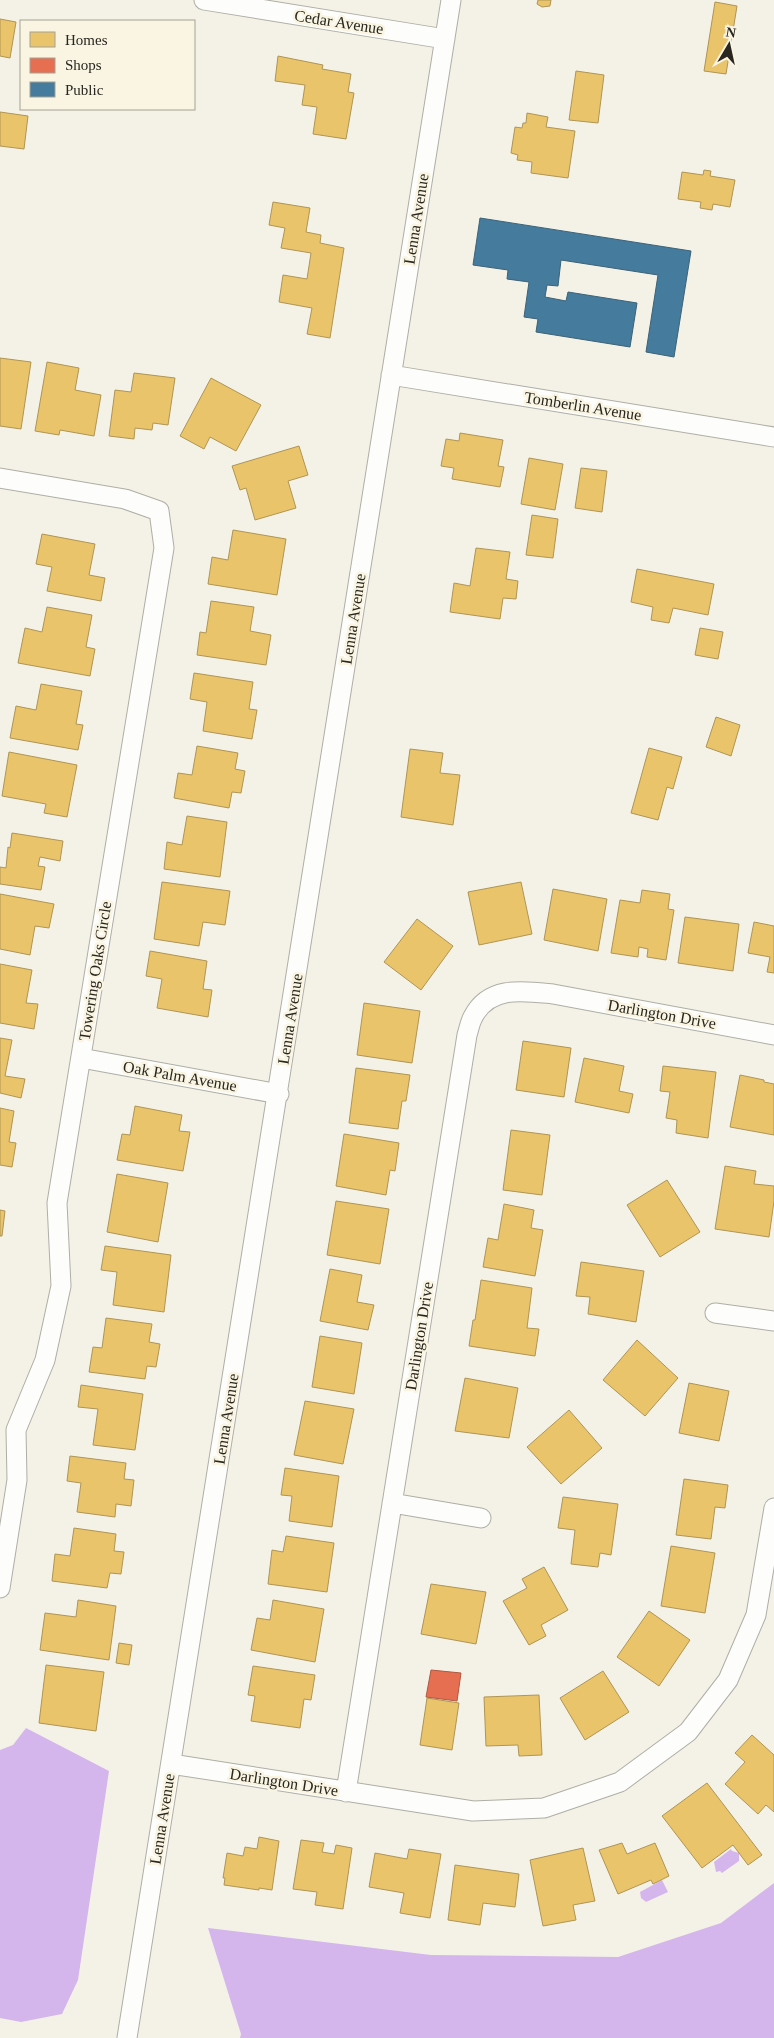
<svg xmlns="http://www.w3.org/2000/svg" width="774" height="2038" font-family="'Times New Roman',serif">
<style>
.water{fill:#d4b6ed}
.homes{fill:#e9c46a;stroke:#af9554}
.shops{fill:#e76f51;stroke:#ae5942}
.public{fill:#457b9d;stroke:#3c6277}
.lines{fill:none;stroke-linecap:round;stroke-linejoin:round}
.minor-casing{stroke:#afaea6;stroke-width:21}
.minor{stroke:#fdfdfb;stroke-width:19}
.labels{text-anchor:middle;dominant-baseline:central;stroke-width:5;stroke-linejoin:round;paint-order:stroke}
.street-label{font-size:16px;fill:#28261f;stroke:#f9f5e2}
</style>
<rect width="100%" height="100%" fill="#f4f2e7"/>
<path class="water" d="M 26,1728 L 109,1771 L 78,1980 L 62,2014 L 21,2022 L 0,2018 L 0,1750 L 13,1745 Z
M 731,1849 L 732,1851 L 739,1853 L 739,1861 L 722,1873 L 720,1871 L 716,1872 L 714,1862 Z
M 662,1880 L 668,1892 L 646,1902 L 641,1898 L 640,1892 Z
M 774,1883 L 774,2038 L 240,2038 L 241,2034 L 208,1928 L 431,1955 L 618,1957 L 721,1923 Z"/>
<path class="homes" d="M 538,0 L 551,0 L 550,6 L 542,7 L 537,4 Z
M 715,2 L 737,6 L 726,74 L 704,71 Z
M 0,19 L 16,22 L 10,58 L 0,56 Z
M 278,56 L 323,65 L 322,69 L 351,74 L 348,92 L 354,93 L 346,139 L 313,134 L 317,107 L 302,105 L 305,85 L 275,81 Z
M 576,71 L 604,75 L 598,123 L 569,120 Z
M 0,112 L 28,116 L 24,149 L 0,146 Z
M 527,113 L 548,117 L 546,127 L 575,131 L 568,178 L 531,173 L 532,162 L 517,160 L 518,155 L 511,153 L 515,127 L 522,128 L 523,123 L 526,123 Z
M 704,170 L 711,171 L 710,176 L 735,180 L 730,207 L 713,204 L 712,210 L 700,208 L 701,202 L 678,199 L 682,172 L 703,175 Z
M 273,202 L 310,208 L 306,232 L 321,235 L 320,243 L 344,248 L 330,338 L 307,334 L 312,308 L 279,302 L 283,275 L 307,279 L 311,253 L 281,248 L 285,228 L 269,225 Z
M 0,358 L 31,362 L 21,429 L 0,426 Z
M 47,362 L 79,368 L 75,390 L 101,395 L 94,436 L 60,430 L 59,435 L 35,431 Z
M 134,373 L 175,378 L 168,425 L 153,423 L 152,430 L 135,428 L 134,439 L 109,436 L 115,390 L 131,392 Z
M 211,378 L 261,405 L 236,451 L 210,437 L 204,449 L 180,436 Z
M 460,433 L 503,440 L 498,466 L 504,467 L 500,487 L 452,479 L 454,468 L 441,466 L 446,439 L 459,441 Z
M 299,446 L 308,475 L 288,481 L 296,508 L 255,520 L 246,488 L 240,490 L 232,466 Z
M 529,458 L 563,464 L 555,510 L 521,504 Z
M 581,468 L 607,471 L 602,512 L 575,508 Z
M 532,515 L 558,519 L 553,558 L 526,555 Z
M 233,530 L 286,539 L 277,595 L 208,584 L 212,557 L 228,560 Z
M 42,534 L 95,544 L 89,575 L 105,578 L 101,601 L 47,591 L 52,567 L 36,564 Z
M 476,548 L 510,552 L 506,579 L 518,581 L 516,599 L 503,598 L 500,619 L 450,612 L 454,583 L 470,586 Z
M 637,569 L 714,584 L 708,615 L 673,608 L 669,623 L 651,620 L 653,607 L 631,602 Z
M 211,601 L 254,607 L 250,631 L 271,635 L 266,665 L 197,655 L 200,632 L 206,633 Z
M 47,607 L 92,615 L 86,647 L 95,649 L 90,676 L 18,663 L 25,628 L 42,632 Z
M 700,628 L 723,632 L 718,659 L 695,655 Z
M 194,673 L 253,682 L 249,709 L 257,710 L 252,739 L 203,731 L 207,702 L 190,699 Z
M 41,684 L 82,691 L 76,724 L 83,725 L 78,750 L 10,738 L 16,706 L 36,710 Z
M 716,717 L 740,725 L 731,756 L 706,747 Z
M 197,746 L 238,753 L 235,769 L 245,771 L 241,793 L 232,792 L 229,808 L 174,798 L 178,773 L 192,775 Z
M 649,748 L 682,757 L 673,789 L 667,787 L 658,820 L 631,813 Z
M 410,749 L 443,753 L 440,773 L 460,775 L 453,825 L 401,817 Z
M 9,752 L 77,765 L 67,817 L 44,813 L 46,804 L 2,796 Z
M 187,816 L 227,822 L 220,877 L 164,869 L 167,842 L 182,845 Z
M 12,833 L 63,841 L 60,861 L 40,857 L 38,866 L 45,867 L 41,890 L 0,884 L 0,867 L 6,868 L 8,847 L 10,848 Z
M 162,882 L 230,891 L 225,925 L 203,922 L 199,946 L 154,939 Z
M 521,882 L 532,934 L 479,945 L 468,892 Z
M 553,889 L 607,899 L 598,951 L 544,940 Z
M 642,890 L 670,894 L 668,909 L 674,910 L 666,960 L 647,957 L 648,949 L 639,947 L 638,957 L 611,953 L 620,900 L 640,903 Z
M 0,894 L 54,904 L 49,928 L 35,926 L 30,955 L 0,949 Z
M 685,917 L 739,924 L 733,971 L 678,963 Z
M 417,919 L 453,946 L 421,990 L 384,962 Z
M 754,922 L 774,926 L 774,973 L 767,972 L 770,957 L 748,953 Z
M 150,951 L 207,961 L 203,989 L 212,990 L 208,1017 L 157,1008 L 162,979 L 146,976 Z
M 0,964 L 32,970 L 26,1003 L 38,1004 L 34,1029 L 0,1023 Z
M 364,1003 L 420,1011 L 412,1063 L 357,1055 Z
M 0,1038 L 12,1040 L 5,1076 L 25,1079 L 21,1098 L 0,1093 Z
M 523,1041 L 571,1048 L 564,1097 L 516,1090 Z
M 584,1058 L 624,1066 L 619,1091 L 633,1094 L 629,1113 L 575,1102 Z
M 663,1066 L 716,1072 L 708,1138 L 676,1133 L 677,1120 L 666,1118 L 670,1092 L 660,1091 Z
M 356,1068 L 410,1075 L 406,1101 L 402,1101 L 398,1129 L 349,1123 Z
M 740,1075 L 764,1080 L 764,1082 L 774,1084 L 774,1135 L 730,1127 Z
M 135,1106 L 182,1115 L 179,1131 L 190,1132 L 183,1171 L 117,1160 L 122,1134 L 130,1135 Z
M 0,1108 L 14,1111 L 9,1142 L 16,1143 L 12,1167 L 0,1165 Z
M 511,1130 L 550,1135 L 542,1195 L 503,1190 Z
M 344,1134 L 399,1143 L 395,1171 L 390,1170 L 386,1195 L 336,1186 Z
M 725,1166 L 756,1171 L 754,1184 L 774,1186 L 774,1201 L 769,1237 L 715,1229 Z
M 117,1174 L 168,1183 L 158,1242 L 107,1232 Z
M 667,1180 L 700,1232 L 660,1257 L 627,1205 Z
M 336,1201 L 389,1209 L 380,1264 L 327,1255 Z
M 504,1204 L 534,1210 L 531,1228 L 543,1230 L 535,1276 L 483,1267 L 488,1238 L 498,1240 Z
M 0,1210 L 5,1211 L 2,1236 L 0,1236 Z
M 105,1246 L 171,1255 L 164,1312 L 113,1305 L 117,1272 L 101,1270 Z
M 581,1262 L 644,1271 L 636,1322 L 588,1314 L 590,1297 L 576,1296 Z
M 330,1269 L 362,1275 L 357,1302 L 374,1305 L 368,1330 L 320,1321 Z
M 481,1280 L 532,1288 L 527,1328 L 539,1329 L 535,1356 L 469,1346 L 473,1320 L 475,1320 Z
M 106,1318 L 152,1324 L 149,1342 L 160,1344 L 156,1367 L 147,1366 L 145,1379 L 89,1372 L 93,1347 L 102,1348 Z
M 320,1336 L 362,1343 L 354,1394 L 312,1387 Z
M 637,1340 L 678,1378 L 645,1416 L 603,1380 Z
M 465,1378 L 518,1388 L 509,1438 L 455,1431 Z
M 689,1383 L 729,1391 L 719,1441 L 679,1433 Z
M 81,1385 L 143,1394 L 135,1450 L 93,1445 L 98,1409 L 78,1407 Z
M 305,1401 L 354,1409 L 343,1464 L 294,1455 Z
M 569,1410 L 602,1448 L 561,1484 L 527,1447 Z
M 70,1456 L 126,1463 L 124,1479 L 134,1480 L 131,1506 L 116,1504 L 115,1517 L 77,1512 L 81,1483 L 67,1481 Z
M 285,1468 L 339,1476 L 332,1527 L 289,1521 L 292,1496 L 281,1495 Z
M 684,1479 L 728,1485 L 725,1508 L 715,1507 L 711,1539 L 676,1535 Z
M 563,1497 L 618,1504 L 611,1555 L 600,1553 L 598,1567 L 571,1564 L 575,1530 L 558,1528 Z
M 74,1528 L 116,1534 L 114,1551 L 124,1552 L 121,1574 L 110,1573 L 107,1588 L 52,1581 L 55,1554 L 70,1556 Z
M 286,1536 L 334,1543 L 327,1592 L 268,1584 L 272,1550 L 283,1552 Z
M 671,1546 L 715,1553 L 705,1613 L 661,1606 Z
M 544,1567 L 568,1610 L 541,1625 L 546,1636 L 529,1645 L 503,1601 L 527,1588 L 522,1579 Z
M 431,1584 L 486,1592 L 476,1644 L 421,1634 Z
M 78,1600 L 116,1606 L 109,1660 L 40,1650 L 45,1613 L 76,1617 Z
M 273,1600 L 324,1609 L 315,1662 L 251,1650 L 257,1618 L 270,1620 Z
M 649,1611 L 690,1640 L 659,1686 L 617,1657 Z
M 119,1643 L 132,1645 L 129,1665 L 116,1663 Z
M 46,1665 L 104,1672 L 96,1731 L 39,1723 Z
M 253,1666 L 315,1675 L 311,1700 L 304,1699 L 300,1728 L 251,1721 L 255,1696 L 248,1695 Z
M 603,1671 L 629,1712 L 585,1740 L 560,1698 Z
M 539,1695 L 542,1755 L 519,1756 L 518,1745 L 486,1746 L 484,1697 Z
M 427,1698 L 459,1703 L 452,1750 L 420,1745 Z
M 752,1735 L 774,1755 L 774,1812 L 766,1805 L 758,1814 L 725,1784 L 745,1762 L 735,1753 Z
M 707,1783 L 762,1855 L 748,1865 L 733,1845 L 702,1868 L 662,1816 Z
M 259,1837 L 279,1841 L 272,1890 L 259,1888 L 259,1890 L 224,1885 L 225,1878 L 223,1878 L 227,1853 L 243,1856 L 245,1847 L 257,1849 Z
M 301,1840 L 324,1843 L 322,1852 L 334,1854 L 336,1845 L 352,1848 L 343,1909 L 315,1905 L 317,1892 L 293,1889 Z
M 622,1843 L 627,1854 L 655,1843 L 669,1876 L 653,1884 L 651,1880 L 618,1894 L 599,1850 Z
M 583,1848 L 595,1901 L 573,1905 L 576,1920 L 543,1926 L 530,1860 Z
M 409,1849 L 441,1854 L 430,1918 L 400,1913 L 404,1893 L 369,1887 L 375,1853 L 407,1859 Z
M 455,1865 L 519,1874 L 515,1907 L 483,1903 L 480,1925 L 448,1920 Z"/>
<path class="shops" d="M 431,1670 L 461,1673 L 457,1701 L 426,1697 Z"/>
<path class="public" d="M 480,218 L 691,251 L 674,357 L 646,352 L 658,275 L 561,260 L 558,286 L 547,285 L 545,297 L 566,301 L 568,292 L 637,303 L 630,347 L 536,332 L 538,319 L 524,317 L 529,282 L 507,279 L 508,270 L 473,265 Z"/>
<g class="lines">
<defs>
<path id="minor" d="M 204,0 L 445,39
M 391,375 L 774,437
M 0,478 L 125,499 L 159,511 L 164,548 L 57,1203 L 61,1286 L 45,1360 L 16,1430 L 17,1480 L 0,1588
M 81,1058 L 279,1094
M 715,1313 L 774,1321
M 392,1503 L 481,1518
M 171,1764 L 473,1811 L 544,1808 L 620,1782 L 688,1732 L 728,1680 L 756,1615 L 774,1508
M 346,1792 L 467,1035 C 469,1029 470,1022 473,1017 C 489,985 524,991 553,994 L 774,1035
M 127,2038 L 451,0"/>
</defs>
<use href="#minor" class="minor-casing"/>
<use href="#minor" class="minor"/>
</g>
<g class="labels">
<g class="street-label">
<text transform="translate(339 22) rotate(9)">Cedar Avenue</text>
<text transform="translate(416 219) rotate(-81)">Lenna Avenue</text>
<text transform="translate(583 406) rotate(9)">Tomberlin Avenue</text>
<text transform="translate(353 619) rotate(-81)">Lenna Avenue</text>
<text transform="translate(95 971) rotate(-81)">Towering Oaks Circle</text>
<text transform="translate(662 1014) rotate(10)">Darlington Drive</text>
<text transform="translate(290 1019) rotate(-81)">Lenna Avenue</text>
<text transform="translate(180 1076) rotate(10)">Oak Palm Avenue</text>
<text transform="translate(419 1336) rotate(-81)">Darlington Drive</text>
<text transform="translate(226 1419) rotate(-81)">Lenna Avenue</text>
<text transform="translate(284 1782) rotate(9)">Darlington Drive</text>
<text transform="translate(162 1819) rotate(-81)">Lenna Avenue</text>
</g>
</g>
<rect x="20" y="20" width="175" height="90" fill="#f9f5e2" stroke="#a5a294"/>
<rect x="30" y="32" width="25" height="15" fill="#e9c46a" stroke="#a5a294"/>
<text x="65" y="45" font-size="15" fill="#28261f">Homes</text>
<rect x="30" y="58" width="25" height="15" fill="#e76f51" stroke="#a5a294"/>
<text x="65" y="70" font-size="15" fill="#28261f">Shops</text>
<rect x="30" y="82" width="25" height="15" fill="#457b9d" stroke="#a5a294"/>
<text x="65" y="95" font-size="15" fill="#28261f">Public</text>
<g transform="translate(729 45) rotate(9)" stroke="#f9f5e2" stroke-width="4" paint-order="stroke">
<path d="M0-4L9 19L0 12L-9 19Z" fill="#28261f"/>
<text y="-8" font-size="14" font-weight="bold" text-anchor="middle" fill="#28261f">N</text>
</g>
</svg>
